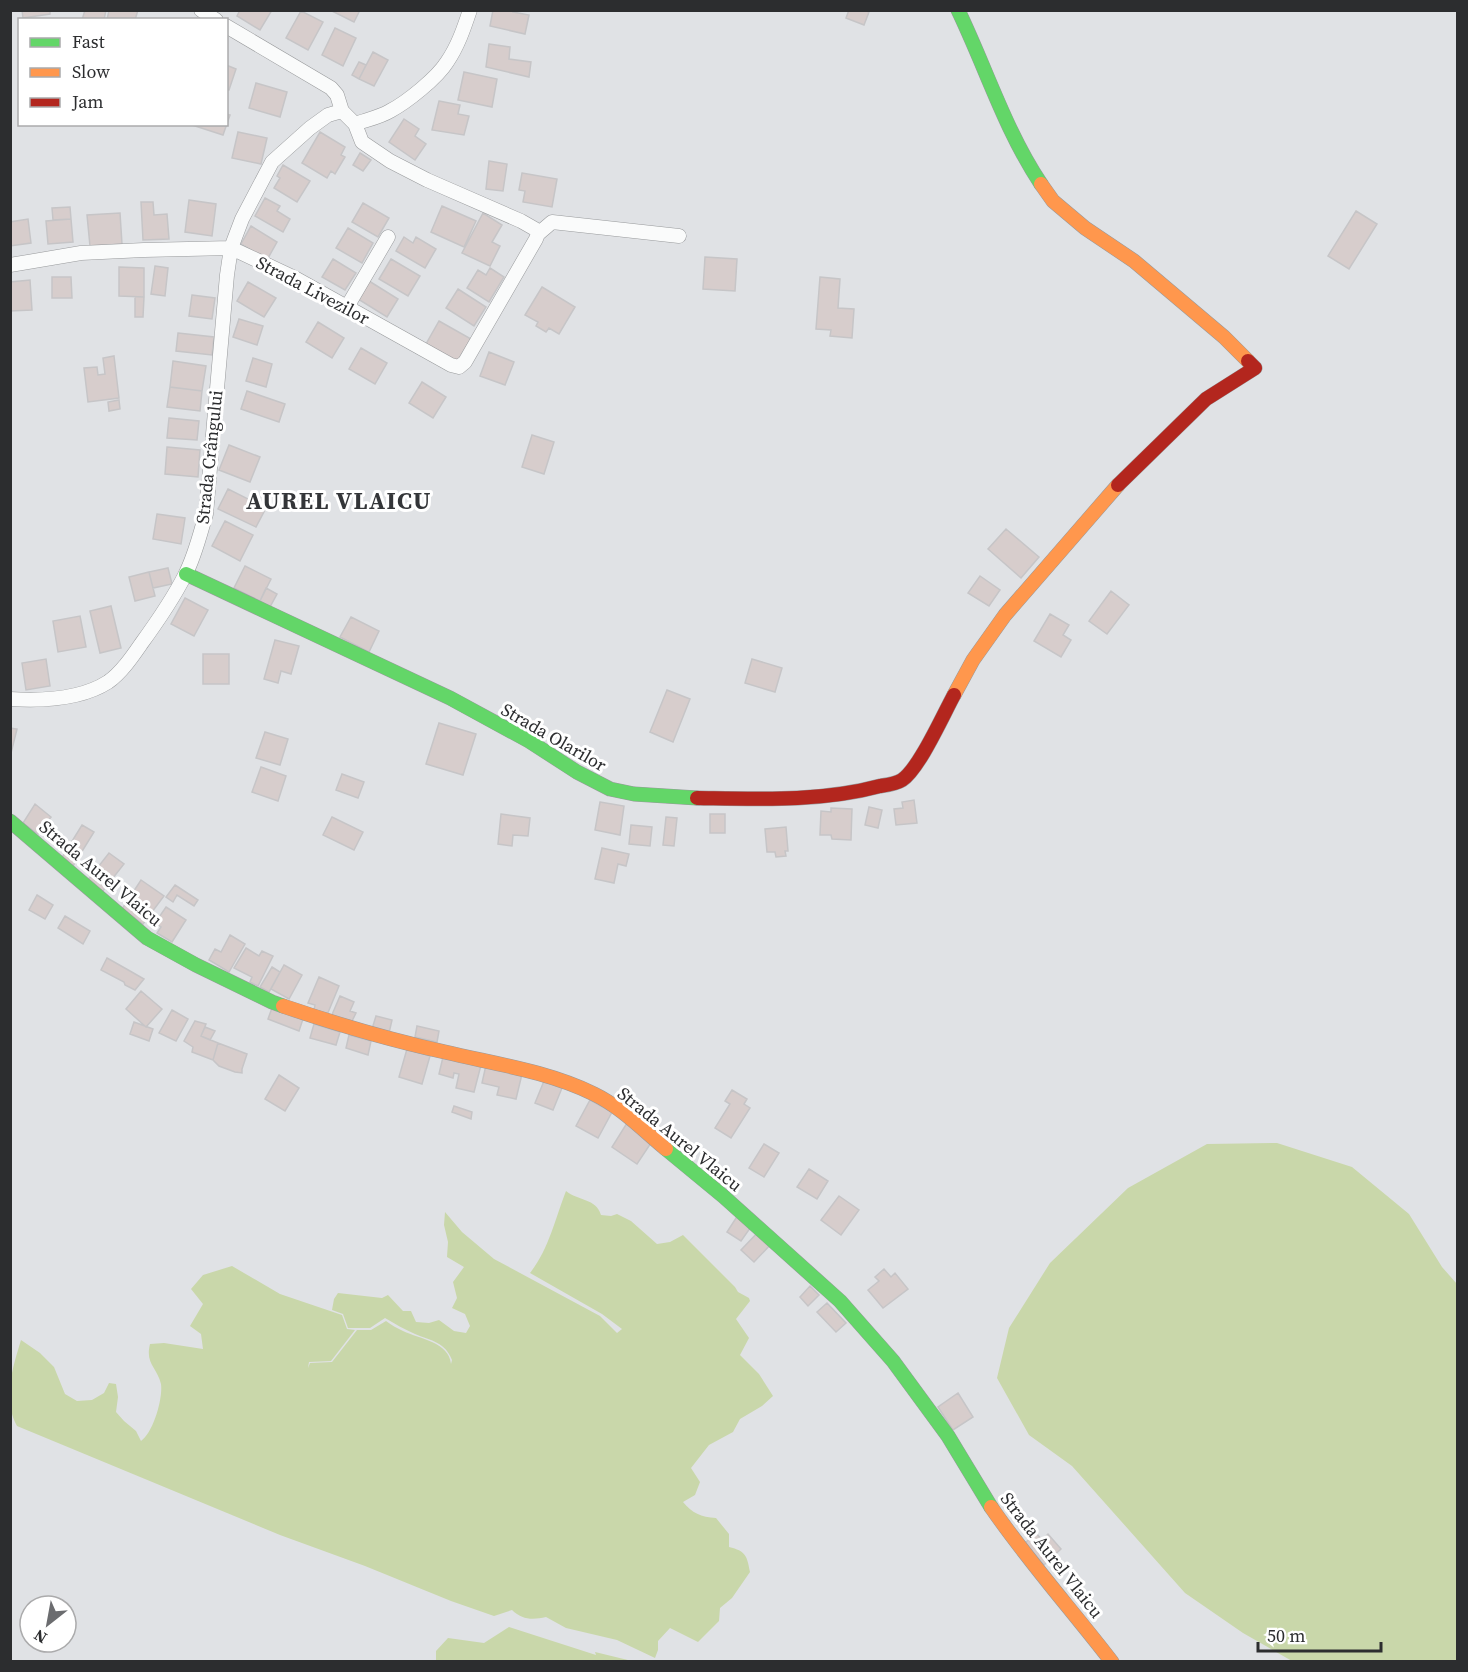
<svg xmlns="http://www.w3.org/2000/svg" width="1468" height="1672" font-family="'Source Serif 4',serif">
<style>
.green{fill:#c9d7aa}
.building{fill:#d7cdcc;stroke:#c6c5c7;stroke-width:1.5}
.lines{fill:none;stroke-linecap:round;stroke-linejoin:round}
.street-casing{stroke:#989a9c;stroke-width:15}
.fast-casing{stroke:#989a9c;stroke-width:15}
.slow-casing{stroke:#989a9c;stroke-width:15}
.jam-casing{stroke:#989a9c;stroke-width:15}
.street{stroke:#fafbfb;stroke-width:14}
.fast{stroke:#63d668;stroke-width:14}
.slow{stroke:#ff974d;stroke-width:14}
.jam{stroke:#b3261e;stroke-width:14}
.labels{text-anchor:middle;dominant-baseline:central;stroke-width:6;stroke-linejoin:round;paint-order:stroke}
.street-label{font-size:18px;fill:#2c2d2f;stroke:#fff}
.district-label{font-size:24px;font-weight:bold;letter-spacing:1.5px;fill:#333538;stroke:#fff}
</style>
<rect width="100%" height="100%" fill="#e0e2e5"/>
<path class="green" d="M 1277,1143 L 1352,1167 L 1409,1214 L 1442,1267 L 1457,1284 L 1457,1661 L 1292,1661 L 1243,1633 L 1185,1593 L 1072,1466 L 1029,1435 L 997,1378 L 1009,1328 L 1050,1263 L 1128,1188 L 1207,1144 Z
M 566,1191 C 578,1201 596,1198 601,1215 L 611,1216 L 617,1214 L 631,1221 L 657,1244 L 670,1242 L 683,1235 L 735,1287 L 738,1292 L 749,1298 L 750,1301 L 736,1319 L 749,1338 L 740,1355 L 759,1374 L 773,1396 L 762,1406 L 740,1419 L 733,1432 L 709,1445 L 691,1468 L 700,1482 L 695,1495 L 683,1502 C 692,1513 701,1517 716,1518 L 729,1534 L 729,1547 C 746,1551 747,1556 750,1572 L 732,1598 L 720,1608 L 719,1621 L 698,1642 L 670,1628 L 658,1641 L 658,1650 L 655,1658 L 617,1640 L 566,1628 L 546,1617 C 533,1620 522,1620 512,1610 L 494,1616 L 451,1601 L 365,1566 L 280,1535 L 17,1426 C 2,1399 13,1367 21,1340 L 40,1353 L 54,1367 L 65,1394 L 77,1401 L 92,1400 L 104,1393 L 109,1383 L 116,1384 L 118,1397 L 116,1412 L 124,1421 L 136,1431 L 141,1441 C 153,1433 163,1399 161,1384 C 157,1367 145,1364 150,1344 L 164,1343 L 203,1349 L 201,1334 L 190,1326 L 203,1304 L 191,1289 L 203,1275 L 232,1266 L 280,1294 L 342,1315 L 347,1329 L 355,1330 L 331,1361 L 309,1362 L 308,1368 L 310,1363 L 332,1362 L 357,1330 L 371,1330 L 386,1321 C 391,1325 397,1328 403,1331 C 420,1339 449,1342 451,1364 L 452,1360 C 445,1342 432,1341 415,1334 C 404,1329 395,1324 385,1318 L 370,1328 L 348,1328 L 343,1314 L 332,1310 L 334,1299 L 338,1293 L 382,1298 L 388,1295 L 403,1311 L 411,1311 L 416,1322 L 429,1323 L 439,1320 L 454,1331 L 466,1333 L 470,1326 L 465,1314 L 452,1308 L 457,1298 L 453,1282 L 464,1267 L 447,1257 L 448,1242 L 444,1225 L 445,1212 L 462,1232 L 494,1259 L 600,1316 L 617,1333 L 622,1329 L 602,1314 L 530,1273 C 549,1249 555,1219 566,1191 Z
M 509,1627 L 596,1655 L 595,1652 L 632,1661 L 436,1661 L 436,1651 L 448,1638 L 484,1643 Z"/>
<path class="building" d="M 22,10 L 50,10 L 50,14 L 23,18 Z
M 85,10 L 106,10 L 104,20 L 82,20 Z
M 109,10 L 138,10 L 135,20 L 107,20 Z
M 240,10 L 272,10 L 260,30 L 237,16 Z
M 330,10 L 360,10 L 354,22 Z
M 493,10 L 514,10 L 513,12 L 529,15 L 525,34 L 490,26 Z
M 849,10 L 864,10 L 869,12 L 864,25 L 846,18 Z
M 301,11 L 323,22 L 308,50 L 286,38 Z
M 335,28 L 356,38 L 343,66 L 322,55 Z
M 489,44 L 510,47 L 509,59 L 531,62 L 529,77 L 486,67 Z
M 373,52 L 388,60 L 374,86 L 359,79 Z
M 359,62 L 366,65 L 359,79 L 352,75 Z
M 226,65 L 236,69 L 229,90 L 226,90 Z
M 464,72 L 497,79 L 492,107 L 458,100 Z
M 256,83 L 287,92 L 280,117 L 249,108 Z
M 439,101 L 460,105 L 458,114 L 469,116 L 464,135 L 432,130 Z
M 226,114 L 230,115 L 223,135 L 189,124 L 226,124 Z
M 404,119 L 419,129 L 415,136 L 426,144 L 415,160 L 389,142 Z
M 238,132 L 267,138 L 261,164 L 232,158 Z
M 320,132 L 345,147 L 341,155 L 345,157 L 335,174 L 331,171 L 327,178 L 302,163 Z
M 360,153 L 371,160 L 363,171 L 353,165 Z
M 489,161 L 507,164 L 503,191 L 486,189 Z
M 283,165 L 310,181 L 297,202 L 274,188 L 280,178 L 277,176 Z
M 522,173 L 557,179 L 552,207 L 523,202 L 525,191 L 519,190 Z
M 265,198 L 280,206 L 277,211 L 290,219 L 283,232 L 255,216 Z
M 189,200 L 216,204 L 212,236 L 185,232 Z
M 141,202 L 153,202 L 154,215 L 167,214 L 169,239 L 143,240 Z
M 363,203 L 389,218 L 378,237 L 352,222 Z
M 442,206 L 476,221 L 464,247 L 431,232 Z
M 70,207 L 71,219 L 53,220 L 52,208 Z
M 1356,211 L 1377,224 L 1349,269 L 1328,256 Z
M 120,213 L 122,244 L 90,246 L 87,215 Z
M 483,213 L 502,225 L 492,242 L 500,246 L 490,266 L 462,253 Z
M 28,219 L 31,243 L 10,246 L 10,222 Z
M 71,219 L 73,242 L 48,244 L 46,221 Z
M 251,226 L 277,242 L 267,260 L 241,244 Z
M 348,228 L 373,243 L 362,263 L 336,248 Z
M 404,237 L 413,243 L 416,237 L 436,249 L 425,268 L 396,251 Z
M 705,257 L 737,259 L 735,291 L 703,289 Z
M 333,259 L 356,273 L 345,290 L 322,277 Z
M 391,259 L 420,276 L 408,296 L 379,279 Z
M 155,266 L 168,268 L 165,296 L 151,294 Z
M 119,267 L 144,268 L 144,297 L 119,296 Z
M 490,268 L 504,277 L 489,302 L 467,288 L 478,270 L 486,275 Z
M 52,277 L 71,277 L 72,298 L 52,298 Z
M 820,277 L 840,279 L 838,308 L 854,309 L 852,338 L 830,336 L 831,330 L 816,329 Z
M 30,280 L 32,310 L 10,311 L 10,282 Z
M 369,281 L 398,299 L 387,317 L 358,299 Z
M 248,282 L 276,298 L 264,317 L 237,301 Z
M 542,287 L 575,307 L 559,334 L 549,328 L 546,332 L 536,326 L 538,322 L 525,315 Z
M 458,289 L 486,307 L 474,326 L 446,308 Z
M 192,295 L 215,298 L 212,319 L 189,316 Z
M 135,297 L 144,297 L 143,317 L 135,317 Z
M 239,319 L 263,326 L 257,345 L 233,337 Z
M 439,321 L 471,339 L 457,362 L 426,344 Z
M 318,322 L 344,338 L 332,358 L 306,342 Z
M 178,333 L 214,337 L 212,355 L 176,351 Z
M 361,348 L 387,363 L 375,384 L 349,369 Z
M 489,352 L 514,362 L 505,385 L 480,376 Z
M 114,356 L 119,398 L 88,402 L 84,368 L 97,367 L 98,375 L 105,374 L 103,358 Z
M 253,358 L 272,364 L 266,387 L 246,381 Z
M 173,361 L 206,366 L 202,391 L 170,387 Z
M 422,382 L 446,397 L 433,418 L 409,403 Z
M 170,387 L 202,391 L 200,411 L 167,407 Z
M 247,391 L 285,404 L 279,422 L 241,409 Z
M 119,400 L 120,409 L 109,411 L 108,402 Z
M 169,418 L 199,421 L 197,440 L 167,438 Z
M 532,435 L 554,442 L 544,474 L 522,467 Z
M 229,445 L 260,457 L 250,482 L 219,470 Z
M 167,447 L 200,450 L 198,477 L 165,474 Z
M 228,489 L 266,508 L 256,527 L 218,509 Z
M 157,514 L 185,518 L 181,544 L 153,539 Z
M 225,521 L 253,535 L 240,561 L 212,546 Z
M 1006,529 L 1039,557 L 1021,578 L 988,549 Z
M 245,566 L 271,579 L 260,601 L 234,588 Z
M 168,568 L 172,584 L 153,588 L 149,572 Z
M 149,572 L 155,596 L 135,601 L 129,577 Z
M 980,576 L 1000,590 L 989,606 L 968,593 Z
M 266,588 L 277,594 L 270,607 L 260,601 Z
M 1111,591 L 1129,605 L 1107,634 L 1089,621 Z
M 185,598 L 208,610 L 194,636 L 171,624 Z
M 111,606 L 121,648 L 100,653 L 90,611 Z
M 1050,614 L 1069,625 L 1063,635 L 1071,640 L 1061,657 L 1034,641 Z
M 80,616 L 86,647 L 58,652 L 53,621 Z
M 351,617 L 379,631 L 369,652 L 340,637 Z
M 275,640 L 299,646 L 291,674 L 281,671 L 278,683 L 264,679 Z
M 203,654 L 229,654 L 229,684 L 203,684 Z
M 46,659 L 50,686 L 26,690 L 22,663 Z
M 752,659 L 782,668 L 775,692 L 745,683 Z
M 667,690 L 690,699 L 673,742 L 650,732 Z
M 439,723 L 476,734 L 463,775 L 426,764 Z
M 10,728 L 17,729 L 10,757 Z
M 265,732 L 288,739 L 280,765 L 256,758 Z
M 261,767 L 286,776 L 278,801 L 252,792 Z
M 342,774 L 364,782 L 358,798 L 336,790 Z
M 914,800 L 917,823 L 896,825 L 894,809 L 903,808 L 902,802 Z
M 600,802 L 624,806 L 620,835 L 595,830 Z
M 35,804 L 51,817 L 38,834 L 23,823 Z
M 869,807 L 882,810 L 878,828 L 865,825 Z
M 831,808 L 852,809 L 851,840 L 832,839 L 831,835 L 820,835 L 821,811 L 831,812 Z
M 501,814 L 530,818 L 528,836 L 513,835 L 512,846 L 498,844 Z
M 710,814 L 725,814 L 725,833 L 710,833 Z
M 332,817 L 363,832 L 354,850 L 323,835 Z
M 666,817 L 677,818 L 674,846 L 663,845 Z
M 82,825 L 94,832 L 73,866 L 61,859 Z
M 631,825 L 652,827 L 650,846 L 629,844 Z
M 786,827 L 788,851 L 785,851 L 786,856 L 776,857 L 775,852 L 767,852 L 765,829 Z
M 602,848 L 629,854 L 626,866 L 618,864 L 614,883 L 595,879 Z
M 109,853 L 124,864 L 102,892 L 87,881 Z
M 141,880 L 164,896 L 143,924 L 122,909 Z
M 175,885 L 198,900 L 194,906 L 177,895 L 173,902 L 166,897 Z
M 37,895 L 53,905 L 45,919 L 29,910 Z
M 166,907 L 186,920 L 172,942 L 157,933 L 161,927 L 155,923 Z
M 65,916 L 90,931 L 83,944 L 58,928 Z
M 230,935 L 245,944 L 229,972 L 209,960 L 215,949 L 221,952 Z
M 246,948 L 259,956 L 262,951 L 273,956 L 258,986 L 250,982 L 252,977 L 234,968 Z
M 107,958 L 130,971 L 144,979 L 135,990 L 125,985 L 124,982 L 101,970 Z
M 284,965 L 302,975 L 289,999 L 271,989 Z
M 272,967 L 280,972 L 269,992 L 260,987 Z
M 319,977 L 339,986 L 327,1015 L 314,1010 L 315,1005 L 308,1003 Z
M 141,991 L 162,1009 L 146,1027 L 126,1009 Z
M 340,996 L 354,1002 L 350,1011 L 356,1013 L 351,1023 L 331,1017 Z
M 272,1008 L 303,1019 L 299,1031 L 268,1019 Z
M 172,1010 L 188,1019 L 176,1041 L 159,1033 Z
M 376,1016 L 392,1020 L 389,1033 L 372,1029 Z
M 195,1021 L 206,1024 L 201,1036 L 218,1043 L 213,1060 L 192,1052 L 193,1047 L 184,1041 Z
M 134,1022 L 153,1029 L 149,1041 L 130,1034 Z
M 314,1024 L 340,1032 L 336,1045 L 310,1038 Z
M 417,1026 L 439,1031 L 437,1042 L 415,1037 Z
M 205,1027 L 215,1031 L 210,1040 L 201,1036 Z
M 349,1035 L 371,1041 L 368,1055 L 346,1048 Z
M 218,1043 L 247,1054 L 242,1069 L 242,1073 L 235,1072 L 219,1066 L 213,1060 Z
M 407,1049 L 430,1056 L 422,1084 L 399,1077 Z
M 443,1057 L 481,1065 L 474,1092 L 456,1088 L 459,1074 L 454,1073 L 453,1078 L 439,1074 Z
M 486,1065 L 522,1074 L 516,1099 L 497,1095 L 499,1087 L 482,1083 Z
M 279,1075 L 299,1088 L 285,1111 L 265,1099 Z
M 544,1081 L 562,1088 L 553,1110 L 535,1103 Z
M 732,1090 L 747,1099 L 744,1104 L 750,1108 L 731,1138 L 715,1128 L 730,1104 L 725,1101 Z
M 590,1100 L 612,1112 L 598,1138 L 576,1126 Z
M 454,1106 L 472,1112 L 471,1119 L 452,1112 Z
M 627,1123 L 653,1140 L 637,1164 L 612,1147 Z
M 764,1144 L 779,1153 L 764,1177 L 749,1168 Z
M 809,1169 L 828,1181 L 817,1199 L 797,1187 Z
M 839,1196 L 859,1210 L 841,1235 L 821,1220 Z
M 738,1215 L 753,1224 L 741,1241 L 727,1232 Z
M 760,1230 L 773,1242 L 754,1262 L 741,1250 Z
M 884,1269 L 891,1277 L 895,1273 L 908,1289 L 883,1308 L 868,1290 L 879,1281 L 875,1277 Z
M 810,1286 L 819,1295 L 808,1306 L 800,1297 Z
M 827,1303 L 846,1323 L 836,1332 L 817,1312 Z
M 958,1393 L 973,1417 L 953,1430 L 938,1407 Z
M 1036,1533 L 1042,1540 L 1048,1534 L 1061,1549 L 1044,1565 L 1025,1543 Z"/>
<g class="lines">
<defs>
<path id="street" d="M 201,10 L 216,20
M 355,124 C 366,120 380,117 390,111 C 407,102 437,78 447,62 C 458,46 464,28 470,10
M 538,234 L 552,222 L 679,236
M 10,265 L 81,253 L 144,250 L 231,248 L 295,278 L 451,365 L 459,367 L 465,362 L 536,239 L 538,234 L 535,229 L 521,221 L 427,180 L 390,161 L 362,142 L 355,124 L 342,111
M 347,307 L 388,237
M 10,699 C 42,701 80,700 108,682 C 121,673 132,657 141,644 C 157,622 173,599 185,575 C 195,556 200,534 206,514 L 227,275 L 231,248 L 242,219 L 272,162 L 310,128 L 328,115 L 342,111 L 337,95 L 331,88 L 226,26"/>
<path id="fast" d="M 958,10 C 986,68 1005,130 1041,184
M 186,574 L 450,698 L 529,741 L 577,772 L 610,789 L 634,794 L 697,798
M 10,821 L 147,938 L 196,965 L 272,1002 L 283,1006
M 666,1149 L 723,1196 L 840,1301 L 893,1361 L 948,1436 L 991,1507"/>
<path id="slow" d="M 1041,184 L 1053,201 L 1085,228 L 1134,261 L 1224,337 L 1248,361
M 954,695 L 973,660 L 1005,615 L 1118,485
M 283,1006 C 336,1024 390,1040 445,1052 C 495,1064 547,1071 594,1094 C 621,1107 643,1130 666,1149
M 991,1507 C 1028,1561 1072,1610 1112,1662"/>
<path id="jam" d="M 1118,485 L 1206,399 L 1255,368 L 1248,361
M 697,798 C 757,799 821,802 880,786 C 887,785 896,784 902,780 C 919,769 943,715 954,695"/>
</defs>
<use href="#street" class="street-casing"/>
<use href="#fast" class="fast-casing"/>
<use href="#slow" class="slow-casing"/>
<use href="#jam" class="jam-casing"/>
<use href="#street" class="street"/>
<use href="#fast" class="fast"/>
<use href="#slow" class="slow"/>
<use href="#jam" class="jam"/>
</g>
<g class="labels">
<g class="street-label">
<text transform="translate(313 290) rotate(28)">Strada Livezilor</text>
<text transform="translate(209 457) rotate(-84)">Strada Crângului</text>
<text transform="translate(554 737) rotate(30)">Strada Olarilor</text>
<text transform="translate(101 873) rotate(40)">Strada Aurel Vlaicu</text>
<text transform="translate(680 1139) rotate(39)">Strada Aurel Vlaicu</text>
<text transform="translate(1052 1555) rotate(52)">Strada Aurel Vlaicu</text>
</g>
<g class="district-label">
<text x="339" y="500">AUREL VLAICU</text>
</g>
</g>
<rect width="1468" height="1672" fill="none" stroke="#2c2d2f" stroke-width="24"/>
<rect x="18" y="18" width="210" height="108" fill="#ffffff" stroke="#ababac" stroke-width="1.5"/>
<rect x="30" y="38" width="30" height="9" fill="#63d668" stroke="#ababac" stroke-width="1.5"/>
<text x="72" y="48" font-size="18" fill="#2c2d2f">Fast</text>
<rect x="30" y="68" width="30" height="9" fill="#ff974d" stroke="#ababac" stroke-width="1.5"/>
<text x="72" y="78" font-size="18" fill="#2c2d2f">Slow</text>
<rect x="30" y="98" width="30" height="9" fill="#b3261e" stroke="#ababac" stroke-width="1.5"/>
<text x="72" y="108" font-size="18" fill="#2c2d2f">Jam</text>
<g transform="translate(48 1624) rotate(211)"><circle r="28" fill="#ffffff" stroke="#ababac" stroke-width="1.5"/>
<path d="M0-4.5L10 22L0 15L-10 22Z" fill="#6b6c6f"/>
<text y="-9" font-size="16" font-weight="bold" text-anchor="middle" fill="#2c2d2f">N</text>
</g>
<path d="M1258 1642v9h123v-9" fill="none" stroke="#2c2d2f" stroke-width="3"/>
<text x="1267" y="1642" font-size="18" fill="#2c2d2f" stroke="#ffffff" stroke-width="4.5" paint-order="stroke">50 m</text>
</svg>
